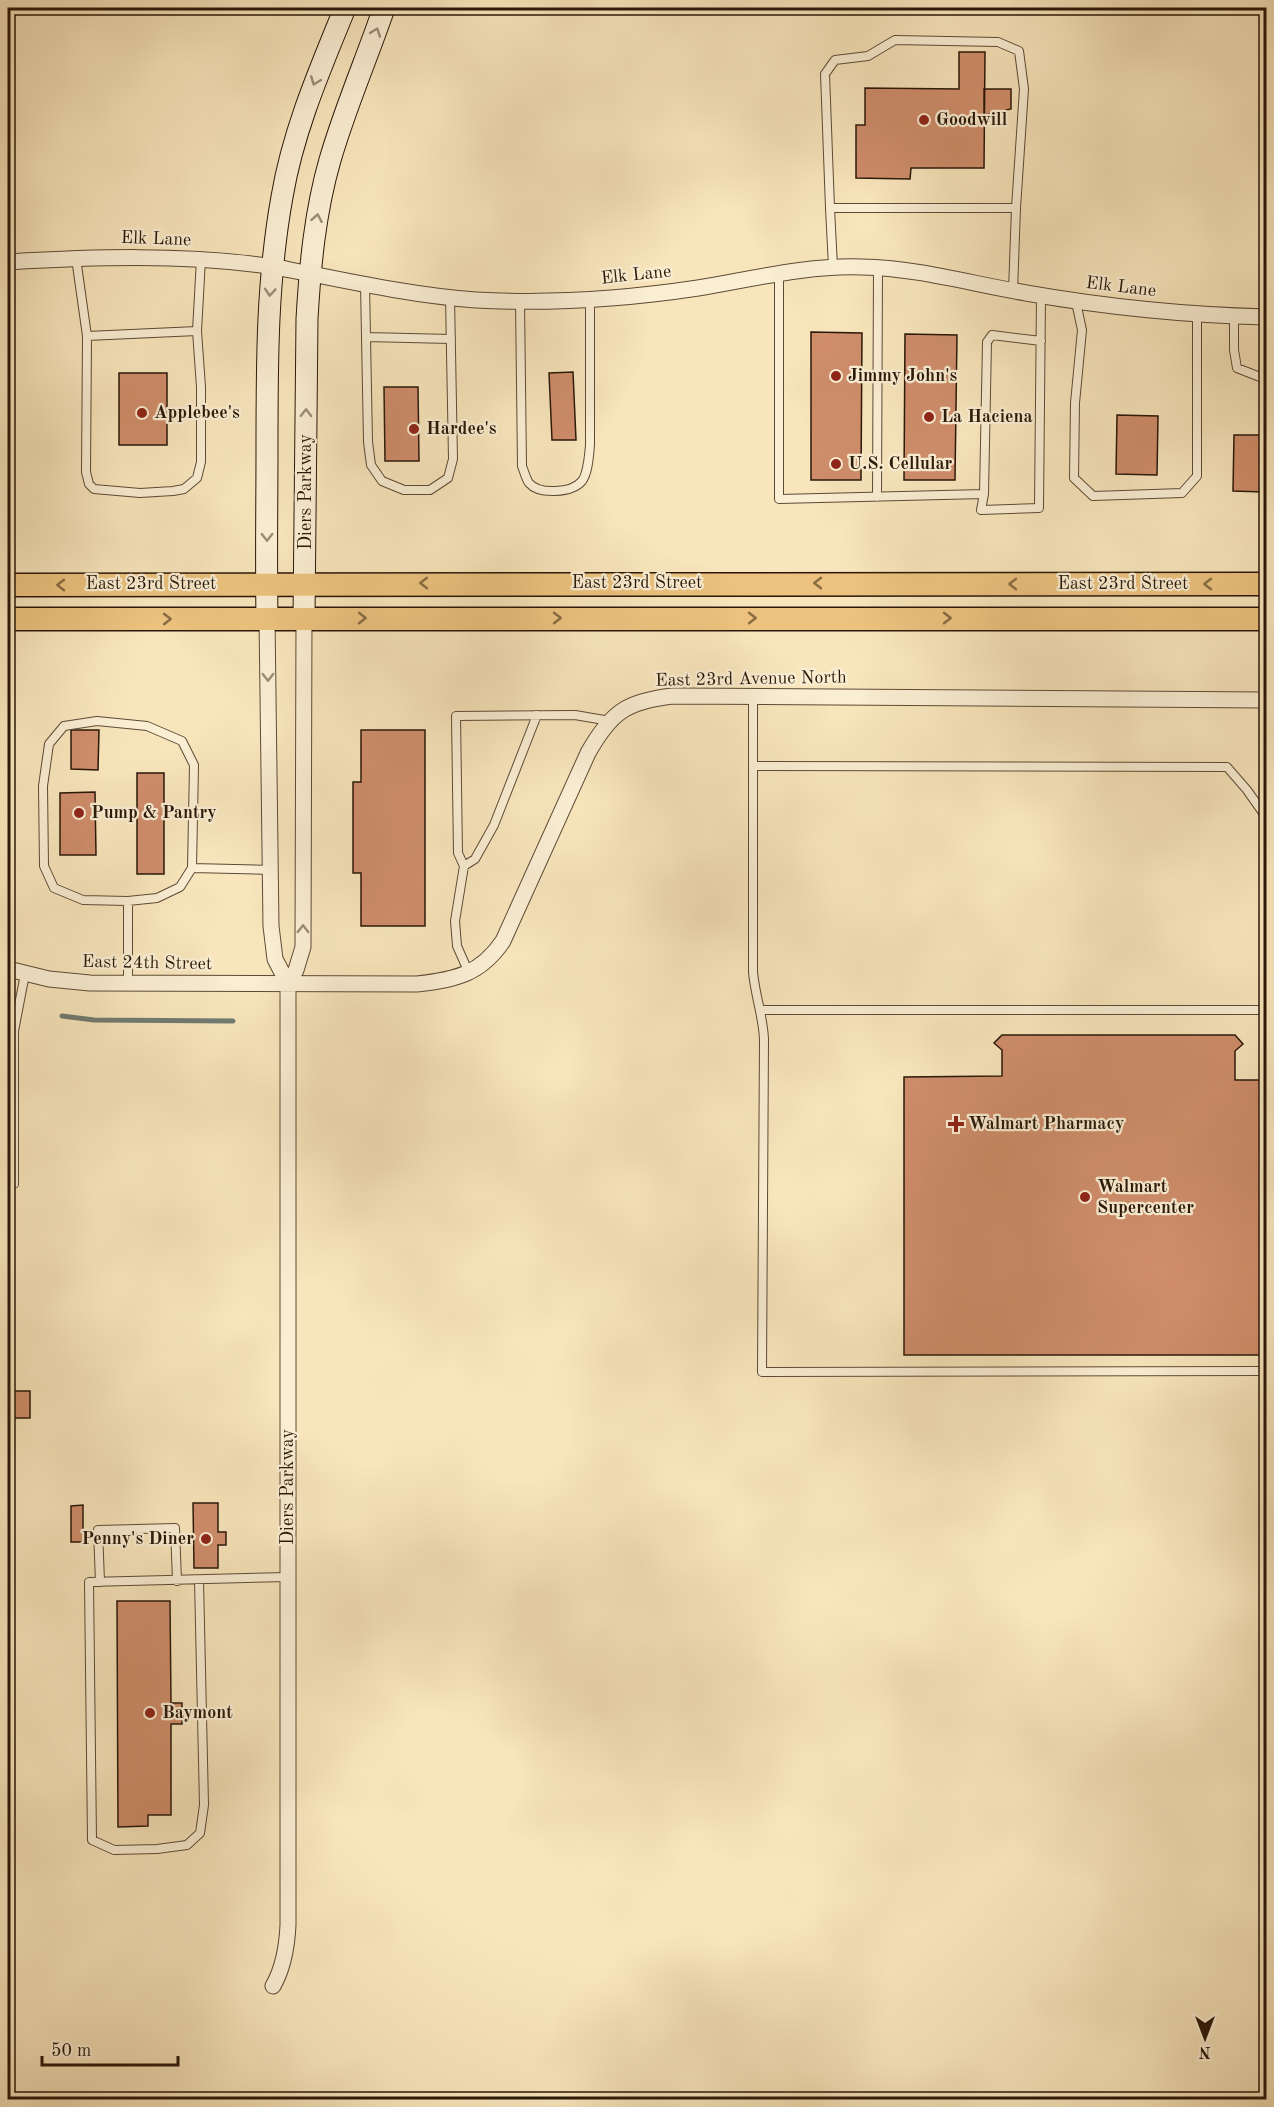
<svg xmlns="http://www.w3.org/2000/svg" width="1274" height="2107" font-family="'Old Standard TT',serif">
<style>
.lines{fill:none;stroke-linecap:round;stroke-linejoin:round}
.stream{stroke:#707b72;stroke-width:5}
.building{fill:#cf8d6b;stroke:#291708;stroke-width:1.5}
.service-casing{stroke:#5d4a35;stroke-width:10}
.minor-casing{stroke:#5d4a35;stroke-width:17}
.secondary-casing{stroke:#291708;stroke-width:23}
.primary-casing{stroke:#291708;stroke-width:25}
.service{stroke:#faeed3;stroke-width:8}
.minor{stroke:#faeed3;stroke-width:15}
.secondary{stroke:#faeed3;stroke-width:21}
.primary{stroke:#ecc27e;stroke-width:22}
.oneway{stroke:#9c8d78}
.oneway2{stroke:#8a6c43}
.poi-dot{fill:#8f2418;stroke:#faeed3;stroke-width:2}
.labels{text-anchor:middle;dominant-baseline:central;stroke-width:4.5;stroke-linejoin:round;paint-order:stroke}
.poi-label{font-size:18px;font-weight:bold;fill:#291708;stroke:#faeed3;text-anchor:start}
.street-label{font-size:18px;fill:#291708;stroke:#faeed3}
</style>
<rect width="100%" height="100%" fill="#f8e5bc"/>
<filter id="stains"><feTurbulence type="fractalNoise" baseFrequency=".00333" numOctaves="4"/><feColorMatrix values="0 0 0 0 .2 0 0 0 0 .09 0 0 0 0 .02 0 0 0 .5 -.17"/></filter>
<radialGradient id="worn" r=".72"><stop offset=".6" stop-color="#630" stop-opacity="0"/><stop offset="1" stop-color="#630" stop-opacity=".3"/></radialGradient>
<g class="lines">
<path class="stream" d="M 62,1016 L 94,1020 L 233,1021"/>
</g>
<path class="building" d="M 959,52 L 985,52 L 984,168 L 911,168 L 910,179 L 856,178 L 856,125 L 865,125 L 865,88 L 959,89 Z
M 984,89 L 1011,89 L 1011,109 L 984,115 Z
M 811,332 L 862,333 L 861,480 L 811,480 Z
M 905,334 L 957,335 L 955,480 L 904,480 Z
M 573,372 L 576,440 L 552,440 L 549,373 Z
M 119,373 L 167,373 L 167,445 L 119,445 Z
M 384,387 L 418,387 L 419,461 L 385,461 Z
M 1117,415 L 1158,416 L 1157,475 L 1116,474 Z
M 1234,435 L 1264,435 L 1264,492 L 1233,491 Z
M 71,730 L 99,730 L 98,770 L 71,769 Z
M 361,730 L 425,730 L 425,926 L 361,926 L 361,873 L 353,873 L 353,782 L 361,782 Z
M 137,773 L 164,773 L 164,874 L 137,874 Z
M 95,792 L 96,855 L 60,855 L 60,793 Z
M 1002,1035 L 1235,1035 L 1243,1044 L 1235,1051 L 1235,1080 L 1266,1080 L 1266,1355 L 904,1355 L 904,1077 L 1002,1076 L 1002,1050 L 994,1043 Z
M 8,1391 L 30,1391 L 30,1418 L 8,1418 Z
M 193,1503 L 218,1503 L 218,1532 L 226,1532 L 226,1545 L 218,1545 L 218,1568 L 194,1568 Z
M 83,1505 L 83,1542 L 71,1542 L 71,1506 Z
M 117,1601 L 170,1601 L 171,1703 L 182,1703 L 182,1724 L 171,1724 L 171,1815 L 148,1815 L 148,1826 L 118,1827 Z"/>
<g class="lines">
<defs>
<path id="service" d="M 830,208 L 825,74 L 835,60 L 868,56 L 895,40 L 998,42 L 1019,51 L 1024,89 L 1016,208
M 76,258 L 87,336 L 86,472 L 89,484 L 94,489 L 140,493 L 173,491 L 184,489 L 197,478 L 201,462 L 201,387 L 197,331 L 201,259
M 833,267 L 830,208 L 1016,208 L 1013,291
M 779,274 L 779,499 L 984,494 L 981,510 L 1039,508 L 1041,296
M 365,284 L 368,442 L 371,465 L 382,481 L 404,490 L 430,490 L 448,478 L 453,459 L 450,297
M 520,301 L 522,466 C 524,471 526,479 529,483 C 539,495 572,493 582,481 C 588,473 589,456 590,445 L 590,300
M 1076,302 L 1082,330 L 1075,403 L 1074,478 L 1093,496 L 1182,493 L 1197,476 L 1197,314
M 1234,316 L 1234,350 L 1237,368 L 1260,377 L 1266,377
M 87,336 L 197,331
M 366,337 L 451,339
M 984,494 L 987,342 L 992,335 L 1041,341
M 877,497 L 878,268
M 753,697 L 753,972 C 755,995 763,1016 764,1039 L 762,1372 L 1266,1371
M 753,766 L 1227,767 L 1247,790 L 1266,817
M 464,866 L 475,859 L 494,825 L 537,715
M 192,868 L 180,887 L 157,898 L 128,901 L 83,900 L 54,888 L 44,866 L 43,786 L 49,744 L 64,726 L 97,721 L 147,726 L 182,741 L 194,765 L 192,868 L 271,870
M 128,901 L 128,984
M 469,973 L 457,946 L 455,921 L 464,866 L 458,853 L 456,716 L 575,715 L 610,721
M 761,1010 L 1266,1010
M 8,1184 L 14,1184 L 14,1031 L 25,974
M 199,1580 L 204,1805 L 200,1833 L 187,1845 L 157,1849 L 114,1850 L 92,1840 L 89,1582 L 288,1577
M 100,1582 L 98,1530 L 175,1528 L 177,1581"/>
<path id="minor" d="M 1265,8 L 1266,10
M 8,262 C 95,257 181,254 268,266 C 283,268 298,272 312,274 C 366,285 421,296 476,300 C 550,304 625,299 698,288 C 753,279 807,265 862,267 C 917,268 972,284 1026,293 C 1106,307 1185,315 1266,317
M 267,618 L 271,926 L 275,959 L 288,984
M 8,969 L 49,979 L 90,983 L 417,984 C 455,980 481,974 503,941 L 588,753 C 611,712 627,701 673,696 L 1266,700
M 273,1986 C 284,1967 287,1946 288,1925 L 288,984 L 296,970 L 303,947 L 304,618"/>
<path id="secondary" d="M 267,618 C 266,561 267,503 267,446 C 267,362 267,280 282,197 C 293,131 320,69 345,8
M 304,618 L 307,319 C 310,266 315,212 330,160 C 345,108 367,58 384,8"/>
<path id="primary" d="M 8,585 L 1266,584
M 8,619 L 1266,619"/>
</defs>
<use href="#service" class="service-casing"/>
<use href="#minor" class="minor-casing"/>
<use href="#secondary" class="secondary-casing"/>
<use href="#primary" class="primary-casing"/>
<use href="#service" class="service"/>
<use href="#minor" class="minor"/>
<use href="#secondary" class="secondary"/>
<use href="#primary" class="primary"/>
</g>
<defs><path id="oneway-chevron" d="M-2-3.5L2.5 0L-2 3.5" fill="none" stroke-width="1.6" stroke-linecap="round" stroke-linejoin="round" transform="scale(1.5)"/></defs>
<g class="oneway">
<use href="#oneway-chevron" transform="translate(376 32) rotate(-70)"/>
<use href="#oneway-chevron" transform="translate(315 81) rotate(111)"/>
<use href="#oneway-chevron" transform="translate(317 218) rotate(-80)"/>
<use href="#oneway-chevron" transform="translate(270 292) rotate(94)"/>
<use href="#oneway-chevron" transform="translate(306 413) rotate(-89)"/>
<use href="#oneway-chevron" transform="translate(267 537) rotate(90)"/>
<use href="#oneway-chevron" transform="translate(268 677) rotate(89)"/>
<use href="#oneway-chevron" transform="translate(303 929) rotate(-90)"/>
</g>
<g class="oneway2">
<use href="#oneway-chevron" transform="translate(424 583) rotate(180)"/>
<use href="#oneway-chevron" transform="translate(818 583) rotate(-180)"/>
<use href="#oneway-chevron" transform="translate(1013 584) rotate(-180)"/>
<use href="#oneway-chevron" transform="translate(1208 584) rotate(-180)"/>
<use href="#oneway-chevron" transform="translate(61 585) rotate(180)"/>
<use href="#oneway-chevron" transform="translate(362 618)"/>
<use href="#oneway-chevron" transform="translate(557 618)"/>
<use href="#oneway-chevron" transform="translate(752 618)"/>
<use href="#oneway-chevron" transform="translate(947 618)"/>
<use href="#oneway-chevron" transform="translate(167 619)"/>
</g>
<g class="poi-dot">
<circle cx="924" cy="120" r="6"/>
<circle cx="836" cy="376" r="6"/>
<circle cx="142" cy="413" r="6"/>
<circle cx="929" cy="417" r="6"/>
<circle cx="414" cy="429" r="6"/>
<circle cx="836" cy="464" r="6"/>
<circle cx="79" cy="813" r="6"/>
<path d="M953 1115h6v6h6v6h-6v6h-6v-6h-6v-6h6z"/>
<circle cx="1085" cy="1197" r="6"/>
<circle cx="206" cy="1539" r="6"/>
<circle cx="150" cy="1713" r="6"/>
</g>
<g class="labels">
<g class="poi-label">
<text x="936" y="120">Goodwill</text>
<text x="848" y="376">Jimmy John's</text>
<text x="154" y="413">Applebee's</text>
<text x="941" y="417">La Haciena</text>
<text x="426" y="429">Hardee's</text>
<text x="848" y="464">U.S. Cellular</text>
<text x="91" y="813">Pump &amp; Pantry</text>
<text x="968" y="1124">Walmart Pharmacy</text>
<text x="1097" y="1187">Walmart<tspan x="1097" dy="21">Supercenter</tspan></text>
<text x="194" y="1539" text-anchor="end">Penny's Diner</text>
<text x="162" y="1713">Baymont</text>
</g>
<g class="street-label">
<text transform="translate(156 239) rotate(2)">Elk Lane</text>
<text transform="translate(636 275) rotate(-6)">Elk Lane</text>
<text transform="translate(1121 287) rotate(7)">Elk Lane</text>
<text transform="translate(306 492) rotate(-90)">Diers Parkway</text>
<text x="637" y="583">East 23rd Street</text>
<text x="151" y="584">East 23rd Street</text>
<text x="1123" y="584">East 23rd Street</text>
<text transform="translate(751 679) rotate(-1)">East 23rd Avenue North</text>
<text transform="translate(147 963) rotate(1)">East 24th Street</text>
<text transform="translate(288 1487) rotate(-90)">Diers Parkway</text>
</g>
</g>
<rect width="1274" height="2107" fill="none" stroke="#f8e5bc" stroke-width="30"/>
<rect x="9" y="9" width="1256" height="2089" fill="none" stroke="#291708" stroke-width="3"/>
<rect x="15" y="15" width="1244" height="2077" fill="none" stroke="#291708" stroke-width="1.5"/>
<g transform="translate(1205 2038) rotate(180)" stroke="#faeed3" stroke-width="4.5" paint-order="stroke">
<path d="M0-4.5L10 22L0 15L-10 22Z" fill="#291708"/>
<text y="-9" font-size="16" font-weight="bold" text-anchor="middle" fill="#291708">N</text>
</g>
<path d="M42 2056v9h136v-9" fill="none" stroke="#291708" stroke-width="3"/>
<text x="51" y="2056" font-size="18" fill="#291708" stroke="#faeed3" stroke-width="4.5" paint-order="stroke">50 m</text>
<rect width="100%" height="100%" filter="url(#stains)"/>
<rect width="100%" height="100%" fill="url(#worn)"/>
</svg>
